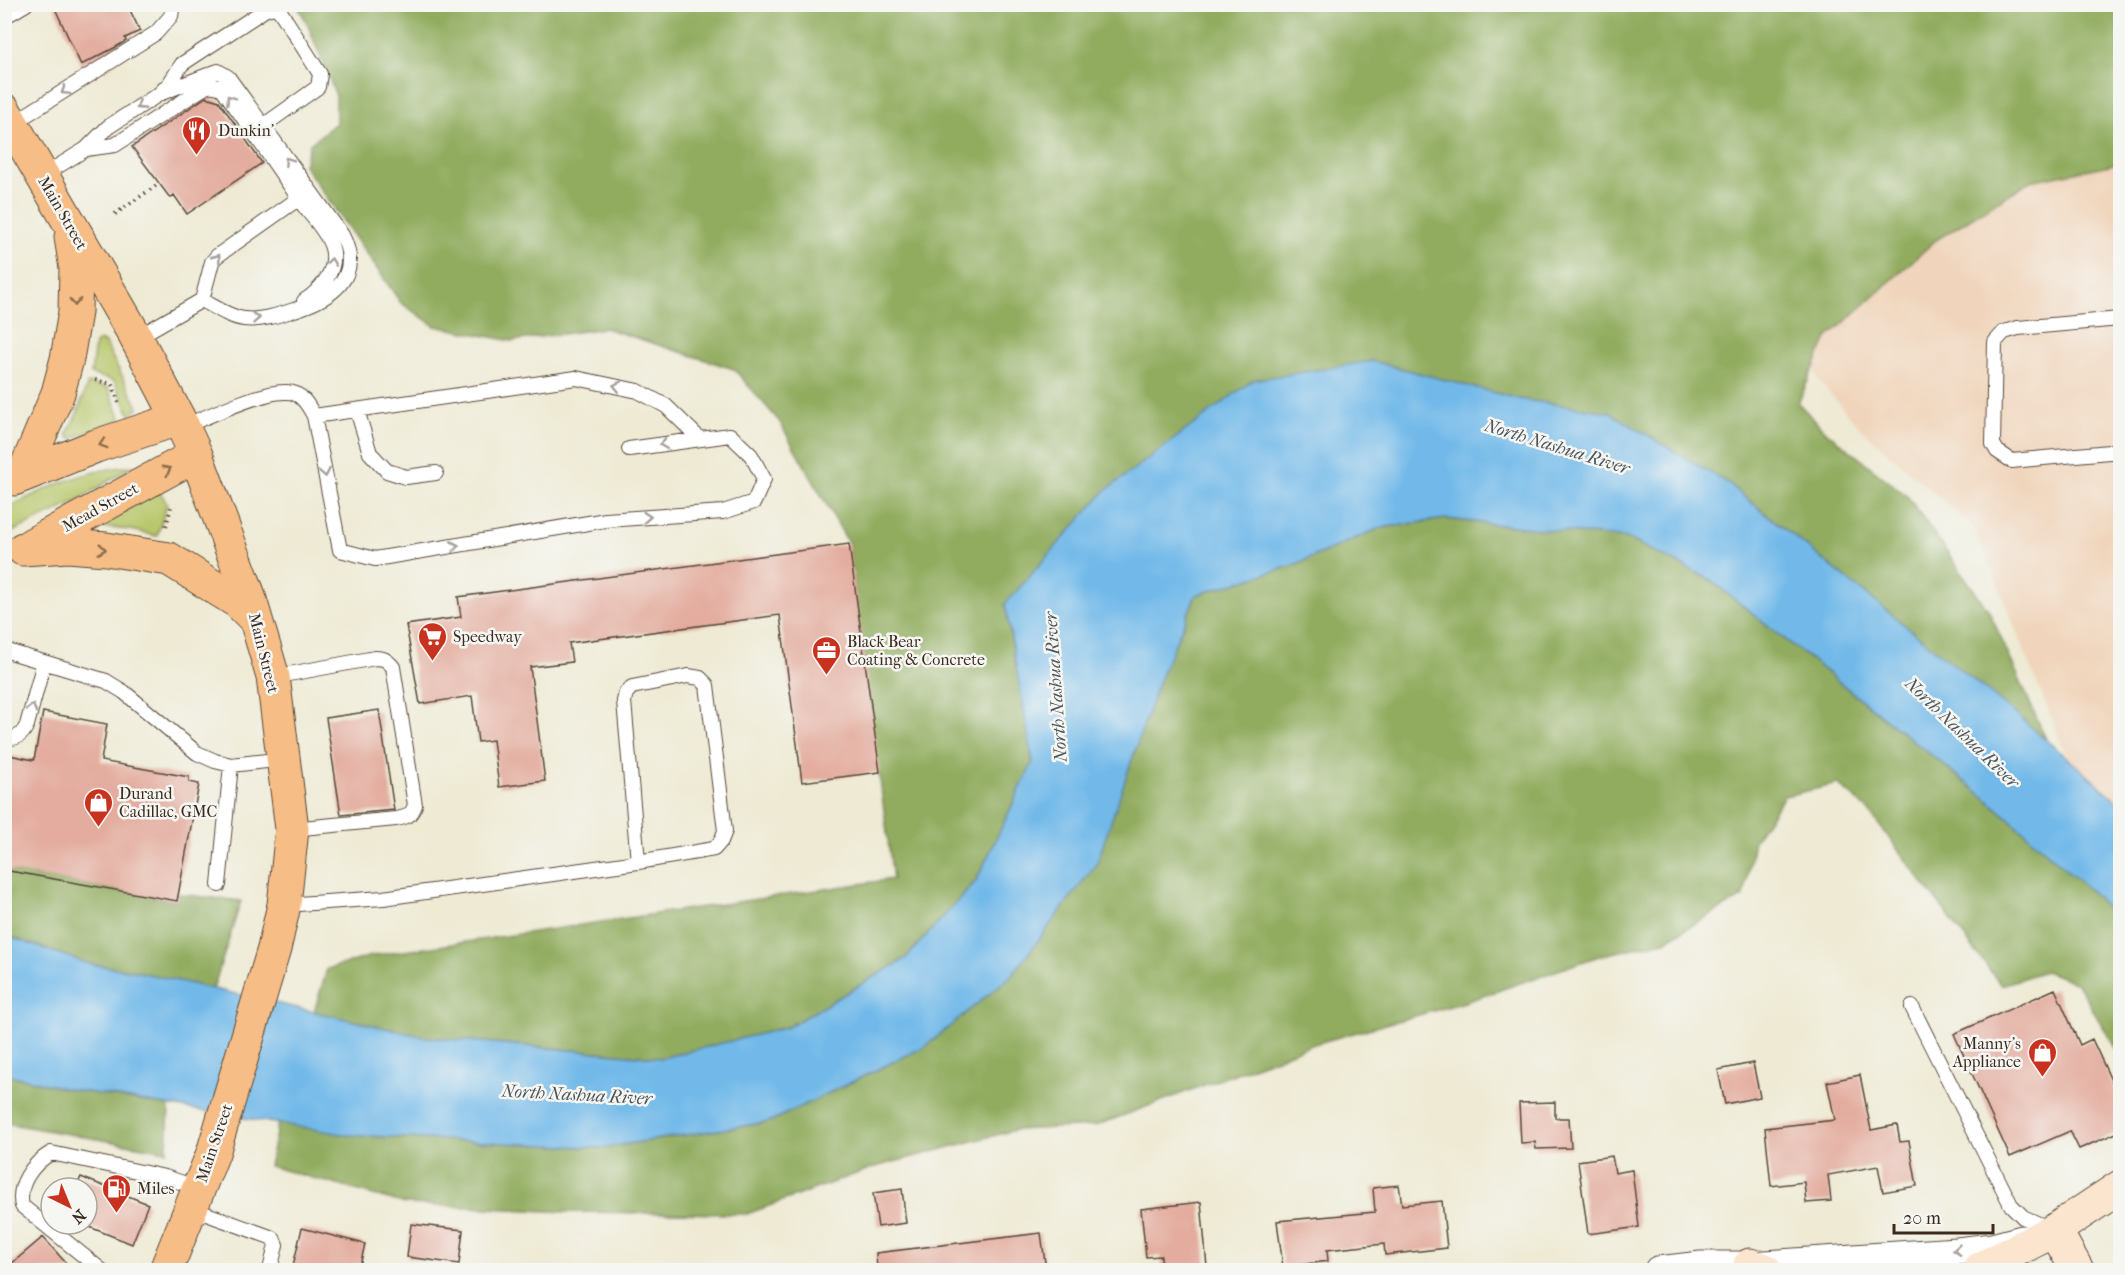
<svg xmlns="http://www.w3.org/2000/svg" width="2125" height="1275" font-family="'IM FELL French Canon',serif">
<style>
.built{fill:#f0d5bc}
.green{fill:#b7c76a;stroke:#797844;stroke-width:1.5}
.forest{fill:#91ac5e;stroke:#666b3e;stroke-width:1.5}
.water{fill:#72b9e9;stroke:#567284;stroke-width:1.5}
.building{fill:#e3ac9e}
.lines{fill:none;stroke-linecap:round;stroke-linejoin:round}
.lane-casing{stroke:#564739;stroke-width:16}
.street-casing{stroke:#564739;stroke-width:29}
.secondary-casing{stroke:#564739;stroke-width:35}
.primary-casing{stroke:#564739;stroke-width:35}
.path{stroke:#564739;stroke-width:4;stroke-dasharray:1.5 4.5;stroke-linecap:butt}
.lane{stroke:#fff;stroke-width:14}
.street{stroke:#fff;stroke-width:27}
.secondary{stroke:#fbe5cf;stroke-width:33}
.primary{stroke:#f6be86;stroke-width:33}
.oneway{stroke:#a79f9a}
.oneway2{stroke:#8f6d4d}
.labels{text-anchor:middle;dominant-baseline:central;stroke-width:5;stroke-linejoin:round;paint-order:stroke}
.poi-label{font-size:16px;fill:#3b2a1e;stroke:#f6f6f2;text-anchor:start}
.street-label{font-size:16px;fill:#3b2a1e;stroke:#f6f6f2}
.water-label{font-size:18px;font-style:italic;fill:#4c555b;stroke:#f6f6f2}
</style>
<rect width="100%" height="100%" fill="#f6f6f2"/>
<filter id="ink" filterUnits="userSpaceOnUse"><feTurbulence type="fractalNoise" baseFrequency=".0167" numOctaves="2"/><feDisplacementMap in="SourceGraphic" scale="12" xChannelSelector="R" yChannelSelector="G"/><feConvolveMatrix kernelMatrix="1 2 1 2 8 2 1 2 1" color-interpolation-filters="sRGB"/></filter>
<filter id="wash" filterUnits="userSpaceOnUse"><feTurbulence type="fractalNoise" baseFrequency=".008" numOctaves="4" result="noise"/><feDisplacementMap in="SourceGraphic" scale="24" xChannelSelector="R" yChannelSelector="G"/><feGaussianBlur stdDeviation="1.35" result="paint"/><feColorMatrix in="noise" values="0 0 0 0 0 0 0 0 0 0 0 0 0 0 0 0 0 1.4 0 .05"/><feComposite in="paint" operator="in"/></filter>
<g filter="url(#wash)">
<rect width="100%" height="100%" fill="#eeead4"/>
<path class="built" d="M 2120,155 L 2120,803 L 2067,757 L 1975,529 L 1862,430 L 1817,379 L 1804,331 L 1992,191 Z"/>
<path class="green" d="M 100,340 L 105,343 L 137,405 L 138,409 L 130,415 L 114,381 L 91,374 L 95,344 Z
M 88,383 L 108,388 L 121,419 L 70,439 L 67,434 L 76,416 Z
M 132,466 L 76,502 L 5,535 L 5,509 C 46,488 85,469 132,466 Z
M 159,490 L 167,504 L 157,536 L 131,530 L 103,527 L 102,524 Z"/>
<path class="forest" d="M 297,5 L 2120,5 L 2120,163 L 2030,181 L 1936,240 L 1827,338 L 1798,403 L 1822,428 L 1908,497 L 1989,611 L 2046,739 L 1726,482 L 1609,413 L 1519,399 L 1005,604 L 1033,762 L 976,881 L 905,959 L 788,1027 L 661,1058 L 425,1037 L 314,1012 L 327,969 L 371,956 L 893,879 L 849,544 L 779,421 L 734,369 L 605,328 L 512,341 L 435,326 L 401,303 L 304,165 L 310,144 L 336,123 L 336,96 L 307,23 Z
M 1445,519 L 1627,538 L 1709,579 L 1988,800 L 2096,896 L 2120,925 L 2120,1056 L 2077,983 L 2045,971 L 2001,985 L 1867,809 L 1838,784 L 1784,796 L 1754,840 L 1744,896 L 1665,941 L 1599,956 L 1465,1002 L 1314,1044 L 1095,1126 L 1015,1130 L 875,1167 L 747,1214 L 568,1212 L 406,1204 L 269,1166 L 278,1123 L 348,1135 L 602,1148 L 769,1122 L 926,1046 L 1158,683 L 1196,595 L 1294,565 L 1380,528 Z
M 5,870 L 177,901 L 179,894 L 241,901 L 213,989 L 135,971 L 89,964 L 5,935 Z
M 4,1074 L 63,1088 L 169,1106 L 167,1151 L 5,1123 Z"/>
<path class="water" d="M 1372,361 L 1519,399 L 1609,412 L 1726,482 L 2017,715 L 2120,803 L 2120,925 L 2096,896 L 1988,800 L 1709,579 L 1627,538 L 1445,519 L 1380,528 L 1294,565 L 1196,595 L 1158,683 L 1097,863 L 1012,975 L 926,1046 L 769,1122 L 602,1148 L 348,1135 L 63,1088 L 5,1074 L 4,935 L 89,964 L 135,971 L 425,1037 L 661,1058 L 788,1027 L 905,959 L 976,881 L 1033,762 L 1005,604 L 1105,491 L 1253,380 Z"/>
<g id="blocks">
<path class="building" d="M 53,4 L 127,4 L 140,31 L 125,38 L 126,41 L 116,47 L 81,65 Z
M 206,97 L 219,101 L 262,163 L 187,214 L 174,195 L 170,198 L 132,147 Z
M 849,544 L 880,772 L 802,782 L 780,615 L 569,643 L 572,662 L 530,667 L 545,781 L 499,787 L 493,740 L 478,742 L 472,696 L 420,704 L 406,625 L 461,617 L 458,597 Z
M 379,710 L 394,810 L 341,815 L 326,718 Z
M 43,712 L 107,724 L 101,761 L 189,777 L 189,782 L 199,784 L 177,901 L 4,870 L 4,754 L 34,760 Z
M 2055,989 L 2080,1045 L 2092,1039 L 2121,1102 L 2121,1131 L 2079,1149 L 2070,1131 L 2010,1157 L 1954,1034 Z
M 1753,1063 L 1760,1097 L 1725,1104 L 1718,1070 Z
M 1860,1075 L 1871,1130 L 1897,1125 L 1900,1142 L 1909,1141 L 1917,1186 L 1883,1192 L 1878,1166 L 1828,1175 L 1831,1201 L 1806,1203 L 1804,1182 L 1771,1186 L 1765,1128 L 1835,1120 L 1827,1082 Z
M 1555,1102 L 1555,1118 L 1569,1118 L 1571,1148 L 1536,1149 L 1535,1142 L 1521,1143 L 1519,1103 Z
M 1612,1156 L 1615,1173 L 1632,1170 L 1639,1227 L 1588,1234 L 1578,1161 Z
M 81,1177 L 148,1204 L 132,1244 L 82,1224 L 87,1224 L 87,1188 L 76,1188 Z
M 1399,1185 L 1402,1205 L 1442,1201 L 1447,1248 L 1385,1255 L 1384,1244 L 1327,1250 L 1328,1261 L 1283,1267 L 1277,1221 L 1375,1212 L 1373,1188 Z
M 902,1189 L 906,1223 L 878,1227 L 873,1193 Z
M 1201,1202 L 1207,1267 L 1195,1268 L 1195,1270 L 1162,1270 L 1161,1256 L 1146,1257 L 1141,1209 Z
M 411,1224 L 463,1230 L 459,1264 L 407,1257 Z
M 302,1228 L 365,1244 L 359,1270 L 292,1270 Z
M 1041,1233 L 1046,1270 L 877,1270 L 876,1253 Z
M 43,1237 L 72,1270 L 4,1270 Z"/>
</g>
</g>
<g filter="url(#ink)">
<use href="#blocks" fill-opacity="0" stroke="#564739" stroke-width="1.5"/>
<g class="lines">
<defs>
<path id="lane" d="M 4,17 L 26,4
M 159,94 L 218,71 L 228,77 L 342,235 C 364,278 330,299 294,310 C 279,315 261,321 244,319 C 229,317 215,307 202,300
M 12,124 L 156,33 L 171,16 L 173,4
M 86,149 L 115,145 L 205,87 L 211,85 L 222,88 C 250,127 277,166 304,206 C 313,218 328,233 332,248 C 338,270 321,290 304,301
M 42,176 L 86,149 L 108,127 L 159,94 L 169,84 L 182,64 L 266,9 L 275,7 L 280,11 L 320,74 L 318,87 L 263,126
M 2120,319 L 2018,328 L 2004,332 L 1995,342 L 1993,444 L 1997,451 L 2012,461 L 2120,451
M 136,338 L 202,300 L 212,262 L 217,256 L 305,194
M 357,410 L 370,453 L 387,471 L 406,477 L 436,473
M 314,416 L 576,378 L 638,391 L 666,406 L 700,439
M 183,427 C 206,417 264,390 287,392 C 301,392 308,405 314,416 L 340,550 L 375,559 L 606,520 L 723,512 L 754,502 L 764,479 L 751,455 L 730,435 L 629,449
M 4,650 L 106,681 L 124,692 L 197,753 L 215,761 L 231,765 L 284,759
M 273,677 L 375,658 C 384,658 387,660 393,667 L 415,805 C 411,816 407,817 396,819 L 292,829
M 4,737 C 16,740 22,736 27,725 L 44,662
M 219,885 L 231,765
M 284,905 L 383,898 L 638,862 L 714,849 L 721,841 L 725,831 L 707,685 L 700,678 L 688,676 L 632,687 L 626,693 L 624,701 L 638,862
M 1912,1007 L 2011,1205 L 2023,1217 L 2050,1229
M 190,1208 L 273,1238 L 276,1245 L 270,1270
M 101,1270 L 22,1206 C 17,1185 32,1164 51,1153 L 165,1177 L 198,1188"/>
<path id="street" d="M 1658,1270 L 1701,1265 L 1750,1265 L 1957,1251 L 1992,1247 L 2022,1239"/>
<path id="secondary" d="M 2055,1230 L 2077,1270
M 1750,1265 L 1765,1270
M 1978,1270 L 2055,1230 L 2120,1187"/>
<path id="primary" d="M 4,110 L 133,332 L 183,427 L 196,455 L 248,593 L 273,677 L 292,829 L 284,905 L 274,949 L 213,1153 L 166,1270
M 24,473 L 58,393 L 67,359 L 75,312 L 76,268 L 71,237
M 14,479 L 96,446 L 178,419
M 31,545 L 196,455
M 23,549 L 68,546 L 106,549 L 169,559 L 238,602 L 256,620"/>
</defs>
<use href="#lane" class="lane-casing"/>
<use href="#street" class="street-casing"/>
<use href="#secondary" class="secondary-casing"/>
<use href="#primary" class="primary-casing"/>
<path class="path" d="M 115,214 L 157,185
M 95,380 L 112,384 L 119,403
M 166,526 L 171,507"/>
<use href="#lane" class="lane"/>
<use href="#street" class="street"/>
<use href="#secondary" class="secondary"/>
<use href="#primary" class="primary"/>
</g>
<defs><path id="oneway-chevron" d="M-2-3.5L2.5 0L-2 3.5" fill="none" stroke-width="1.6" stroke-linecap="round" stroke-linejoin="round" transform="scale(1.5)"/></defs>
<g class="oneway">
<use href="#oneway-chevron" transform="translate(65 91) rotate(148)"/>
<use href="#oneway-chevron" transform="translate(230 99) rotate(-126)"/>
<use href="#oneway-chevron" transform="translate(140 106) rotate(147)"/>
<use href="#oneway-chevron" transform="translate(288 161) rotate(-125)"/>
<use href="#oneway-chevron" transform="translate(217 258) rotate(-53)"/>
<use href="#oneway-chevron" transform="translate(331 262) rotate(-83)"/>
<use href="#oneway-chevron" transform="translate(256 318) rotate(-4)"/>
<use href="#oneway-chevron" transform="translate(617 386) rotate(-168)"/>
<use href="#oneway-chevron" transform="translate(663 444) rotate(172)"/>
<use href="#oneway-chevron" transform="translate(325 473) rotate(79)"/>
<use href="#oneway-chevron" transform="translate(647 517) rotate(-4)"/>
<use href="#oneway-chevron" transform="translate(455 546) rotate(-10)"/>
<use href="#oneway-chevron" transform="translate(32 708) rotate(-75)"/>
<use href="#oneway-chevron" transform="translate(1957 1250) rotate(175)"/>
</g>
<g class="oneway2">
<use href="#oneway-chevron" transform="translate(75 302) rotate(91)"/>
<use href="#oneway-chevron" transform="translate(103 444) rotate(162)"/>
<use href="#oneway-chevron" transform="translate(167 470) rotate(-28)"/>
<use href="#oneway-chevron" transform="translate(102 549) rotate(6)"/>
</g>
</g>
<defs>
<symbol id="restaurant-pin" viewBox="-11 -11 22 30"><path d="M0 17L-7.5 6A9.5 9.5 0 1 1 7.5 6Z" fill="#c8321e" stroke="#f6f6f2"/><path d="M-5-6h1v4h1v-4h1v4h1v-4h1v5L-1.5 .5V6h-2V.5L-5-1ZM5-6V6H3V1.5H1.5Q1.5-4 5-6Z" fill="#fff"/></symbol>
<symbol id="supermarket-pin" viewBox="-11 -11 22 30"><path d="M0 17L-7.5 6A9.5 9.5 0 1 1 7.5 6Z" fill="#c8321e" stroke="#f6f6f2"/><path d="M-6-5.5h2.5l.6 2H6L4.5 2H-2.5L-4.4-4H-6ZM-1.5 3.2a1.3 1.3 0 1 0 .1 0ZM3 3.2a1.3 1.3 0 1 0 .1 0Z" fill="#fff"/></symbol>
<symbol id="office-pin" viewBox="-11 -11 22 30"><path d="M0 17L-7.5 6A9.5 9.5 0 1 1 7.5 6Z" fill="#c8321e" stroke="#f6f6f2"/><path d="M-6-3h4V-5.5h4V-3h4V5H-6ZM-1-4.5V-3h2v-1.5ZM-6 0V1H6V0Z" fill="#fff"/></symbol>
<symbol id="shop-pin" viewBox="-11 -11 22 30"><path d="M0 17L-7.5 6A9.5 9.5 0 1 1 7.5 6Z" fill="#c8321e" stroke="#f6f6f2"/><path d="M-5-2.5h2.3a2.7 3.5 0 0 1 5.4 0H5L5.5 6h-11ZM-1.5-2.5h3a1.5 2.3 0 0 0-3 0Z" fill="#fff"/></symbol>
<symbol id="fuel-pin" viewBox="-11 -11 22 30"><path d="M0 17L-7.5 6A9.5 9.5 0 1 1 7.5 6Z" fill="#c8321e" stroke="#f6f6f2"/><path d="M-5.5-6h7V0h2V4h1.3V-2.5L3-4.5l.8-.8L6-3V5H2.5V1h-1V6h-7ZM-4.2-4.7v3.2H.2V-4.7Z" fill="#fff"/></symbol>
</defs>
<g fill-rule="evenodd">
<use href="#restaurant-pin" x="180" y="114" width="33" height="45"/>
<use href="#supermarket-pin" x="416" y="620" width="33" height="45"/>
<use href="#office-pin" x="810" y="634" width="33" height="45"/>
<use href="#shop-pin" x="82" y="786" width="33" height="45"/>
<use href="#shop-pin" x="2026" y="1036" width="33" height="45"/>
<use href="#fuel-pin" x="100" y="1172" width="33" height="45"/>
</g>
<g class="labels">
<g class="poi-label">
<text x="218" y="130">Dunkin'</text>
<text x="453" y="636">Speedway</text>
<text x="847" y="641">Black Bear<tspan x="847" dy="18">Coating &amp; Concrete</tspan></text>
<text x="119" y="793">Durand<tspan x="119" dy="18">Cadillac, GMC</tspan></text>
<text x="2021" y="1043" text-anchor="end">Manny's<tspan x="2021" dy="18">Appliance</tspan></text>
<text x="137" y="1188">Miles</text>
</g>
<g class="street-label">
<text transform="translate(63 213) rotate(60)">Main Street</text>
<text transform="translate(100 507) rotate(-29)">Mead Street</text>
<text transform="translate(264 653) rotate(76)">Main Street</text>
<text transform="translate(214 1143) rotate(-71)">Main Street</text>
</g>
<g class="water-label">
<text transform="translate(1557 447) rotate(17)">North Nashua River</text>
<text transform="translate(1056 687) rotate(-94)">North Nashua River</text>
<text transform="translate(1962 733) rotate(44)">North Nashua River</text>
<text transform="translate(577 1095) rotate(3)">North Nashua River</text>
</g>
</g>
<rect width="2125" height="1275" fill="none" stroke="#f6f6f2" stroke-width="24"/>
<g transform="translate(69 1206) rotate(137)"><circle r="28" fill="#f6f6f2" stroke="#aba49d" stroke-width="1.5"/>
<path d="M0-4.5L10 22L0 15L-10 22Z" fill="#c8321e"/>
<text y="-9" font-size="16" font-weight="bold" text-anchor="middle" fill="#3b2a1e">N</text>
</g>
<path d="M1894 1224v9h99v-9" fill="none" stroke="#3b2a1e" stroke-width="3"/>
<text x="1903" y="1224" font-size="18" fill="#3b2a1e" stroke="#f6f6f2" stroke-width="4.5" paint-order="stroke">20 m</text>
</svg>
